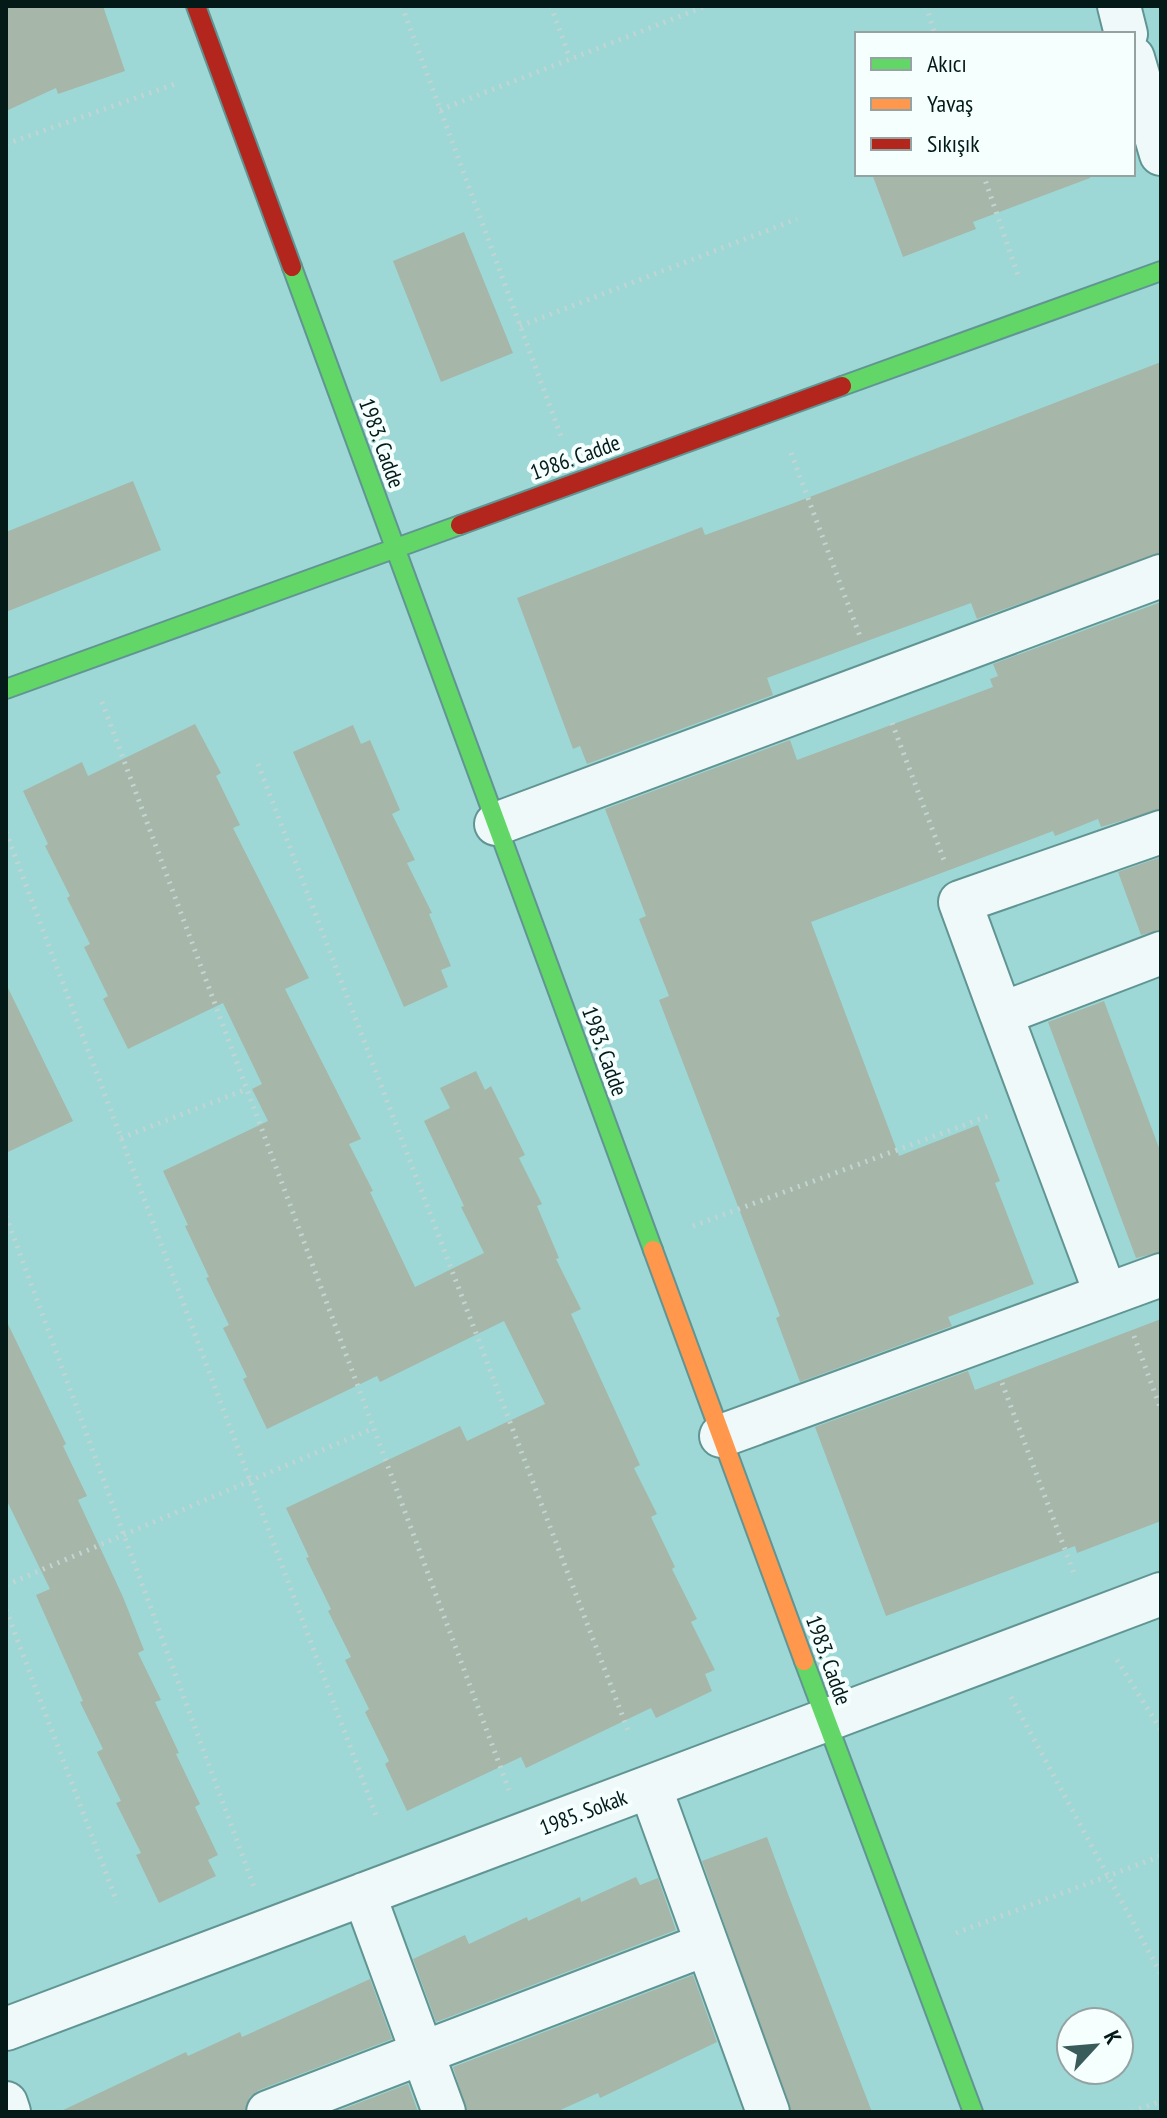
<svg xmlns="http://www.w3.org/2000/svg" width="1167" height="2118" font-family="'PT Sans Narrow',sans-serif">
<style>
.building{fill:#a6b6a9}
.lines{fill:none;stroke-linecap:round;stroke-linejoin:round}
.street-casing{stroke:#609593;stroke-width:46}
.fast-casing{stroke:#609593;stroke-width:22}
.slow-casing{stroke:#609593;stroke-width:22}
.jam-casing{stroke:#609593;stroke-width:22}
.path{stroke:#c2d5d3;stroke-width:5;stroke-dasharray:2 6;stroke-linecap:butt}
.street{stroke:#f0f9f9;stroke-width:42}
.fast{stroke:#63d668;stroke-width:18}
.slow{stroke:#ff974d;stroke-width:18}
.jam{stroke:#b3261e;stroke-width:18}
.labels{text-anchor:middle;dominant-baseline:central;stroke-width:8;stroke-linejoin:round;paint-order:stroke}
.street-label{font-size:22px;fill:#031a19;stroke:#f5fffe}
</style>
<rect width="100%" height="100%" fill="#9ed8d6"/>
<path class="building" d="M 6,6 L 103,6 L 125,71 L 58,94 L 56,88 L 6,111 Z
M 872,174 L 1090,174 L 1090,178 L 973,222 L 976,229 L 903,257 Z
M 464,232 L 513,353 L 441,382 L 393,261 Z
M 1161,362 L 1161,553 L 977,619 L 971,603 L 886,634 L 767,678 L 773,695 L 587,764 L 580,746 L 573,749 L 517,598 L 702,527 L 705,535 L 794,503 Z
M 133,481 L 161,550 L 6,612 L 6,532 Z
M 1161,602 L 1161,809 L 1101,827 L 1098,819 L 1055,836 L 1053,831 L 811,922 L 899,1156 L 978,1125 L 1000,1181 L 995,1183 L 1034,1284 L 948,1317 L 952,1326 L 800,1382 L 776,1318 L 780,1316 L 659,1000 L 669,996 L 639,919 L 646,916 L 605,809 L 790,740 L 797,760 L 993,687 L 990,679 L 998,676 L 993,664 Z
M 195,724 L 221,773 L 216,776 L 240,825 L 233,828 L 309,978 L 285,989 L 361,1139 L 349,1144 L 373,1191 L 370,1192 L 415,1287 L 484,1253 L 461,1207 L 464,1206 L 424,1121 L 450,1108 L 440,1088 L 476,1071 L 485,1090 L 491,1086 L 525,1155 L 519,1158 L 542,1204 L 537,1206 L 559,1258 L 556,1259 L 581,1309 L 571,1314 L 640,1465 L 634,1468 L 657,1514 L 651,1517 L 675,1567 L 672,1569 L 697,1619 L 691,1622 L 715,1670 L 705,1674 L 712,1691 L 656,1718 L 651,1708 L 526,1768 L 521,1757 L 407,1811 L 385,1764 L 389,1761 L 365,1712 L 369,1709 L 345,1660 L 351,1657 L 328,1611 L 331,1609 L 306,1558 L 309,1557 L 286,1508 L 460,1426 L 467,1441 L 545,1404 L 504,1321 L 380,1382 L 377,1376 L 267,1429 L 243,1379 L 247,1377 L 223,1328 L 229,1325 L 206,1278 L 209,1277 L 185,1226 L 188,1225 L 163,1171 L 268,1121 L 252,1089 L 262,1084 L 223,1003 L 128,1049 L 103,999 L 108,996 L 84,947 L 90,944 L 67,898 L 70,896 L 45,846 L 48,844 L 23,791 L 82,762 L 88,776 Z
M 353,725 L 361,744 L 370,740 L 400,810 L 392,814 L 415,860 L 407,863 L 432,913 L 429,914 L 451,966 L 441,970 L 448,987 L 404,1007 L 293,752 Z
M 1161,857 L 1161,930 L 1141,935 L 1118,872 Z
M 6,984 L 73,1121 L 6,1153 Z
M 1104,1001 L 1161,1153 L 1161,1252 L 1136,1258 L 1048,1022 Z
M 1161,1319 L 1161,1521 L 1077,1553 L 1075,1546 L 886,1616 L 815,1427 L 968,1371 L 975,1390 Z
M 6,1320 L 66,1444 L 63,1446 L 87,1496 L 78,1500 L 123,1597 L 144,1650 L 138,1653 L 161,1700 L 155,1702 L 179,1753 L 176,1754 L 200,1804 L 195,1807 L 218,1855 L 208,1860 L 216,1876 L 159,1903 L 136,1855 L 141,1853 L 116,1803 L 121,1801 L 97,1752 L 103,1749 L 80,1702 L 83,1701 L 36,1595 L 50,1589 L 6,1499 Z
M 767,1837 L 788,1894 L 872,2112 L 791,2112 L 702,1861 Z
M 636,1877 L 640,1885 L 658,1878 L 676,1930 L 436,2022 L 413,1959 L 465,1935 L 469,1944 L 527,1917 L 528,1921 L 580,1897 L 581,1902 Z
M 693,1975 L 717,2042 L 600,2098 L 598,2093 L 556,2112 L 467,2112 L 453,2067 Z
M 370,1979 L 392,2039 L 259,2090 L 249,2098 L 245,2112 L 59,2112 L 186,2052 L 188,2056 L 240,2032 L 242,2037 Z
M 408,2084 L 418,2112 L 335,2112 Z"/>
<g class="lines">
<defs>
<path id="street" d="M 1119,6 L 1126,34
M 1133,58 L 1161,154
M 496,824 L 1161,576
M 1001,1014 L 960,902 L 1161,832
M 1106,1295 L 1001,1014 L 1161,953
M 721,1436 L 1161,1275
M 650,1787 L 768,2112
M 364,1894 L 444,2112
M 6,2029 L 1161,1594
M 6,2103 L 9,2112
M 268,2112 L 707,1944"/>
<path id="fast" d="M 292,267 L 653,1250
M 842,386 L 1161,271
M 6,689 L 460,525
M 804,1661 L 973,2112"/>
<path id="slow" d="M 653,1250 L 804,1661"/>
<path id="jam" d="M 196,6 L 292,267
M 460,525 L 842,386"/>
</defs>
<use href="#street" class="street-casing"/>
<use href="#fast" class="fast-casing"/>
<use href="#slow" class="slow-casing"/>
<use href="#jam" class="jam-casing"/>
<path class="path" d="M 402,6 L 562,439
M 551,6 L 570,59
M 926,6 L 935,34
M 440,110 L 706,6
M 6,144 L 175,84
M 983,174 L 1018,275
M 520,326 L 797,219
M 791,453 L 861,639
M 102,702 L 509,1790
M 892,723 L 944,860
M 258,764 L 629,1733
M 6,832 L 377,1818
M 121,1138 L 247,1089
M 6,1216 L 254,1887
M 693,1226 L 991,1115
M 1134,1336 L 1161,1410
M 1002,1383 L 1075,1576
M 6,1585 L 374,1428
M 6,1610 L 117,1902
M 1117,1660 L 1161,1730
M 1011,1697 L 1161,1974
M 956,1933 L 1161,1856
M 1132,2112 L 1161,2101"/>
<use href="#street" class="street"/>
<use href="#fast" class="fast"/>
<use href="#slow" class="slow"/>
<use href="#jam" class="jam"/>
</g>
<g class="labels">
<g class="street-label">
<text transform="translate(382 443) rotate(70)">1983. Cadde</text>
<text transform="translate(575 457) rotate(-20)">1986. Cadde</text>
<text transform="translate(605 1051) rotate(70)">1983. Cadde</text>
<text transform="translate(829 1660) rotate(70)">1983. Cadde</text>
<text transform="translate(583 1812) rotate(-21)">1985. Sokak</text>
</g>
</g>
<rect width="1167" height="2118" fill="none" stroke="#031a19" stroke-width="16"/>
<rect x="855" y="32" width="280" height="144" fill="#f5fffe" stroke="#94a3a2" stroke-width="2"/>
<rect x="871" y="58" width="40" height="12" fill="#63d668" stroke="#94a3a2" stroke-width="2"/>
<text x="927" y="72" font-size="24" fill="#031a19">Akıcı</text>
<rect x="871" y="98" width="40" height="12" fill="#ff974d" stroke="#94a3a2" stroke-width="2"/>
<text x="927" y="112" font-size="24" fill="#031a19">Yavaş</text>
<rect x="871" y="138" width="40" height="12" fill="#b3261e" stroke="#94a3a2" stroke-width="2"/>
<text x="927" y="152" font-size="24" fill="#031a19">Sıkışık</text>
<g transform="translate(1095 2046) rotate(64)"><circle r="38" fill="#f5fffe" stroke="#94a3a2" stroke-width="2"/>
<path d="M0-6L14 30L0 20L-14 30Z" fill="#395c5b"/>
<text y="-12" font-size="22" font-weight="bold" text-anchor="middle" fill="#031a19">K</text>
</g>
</svg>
